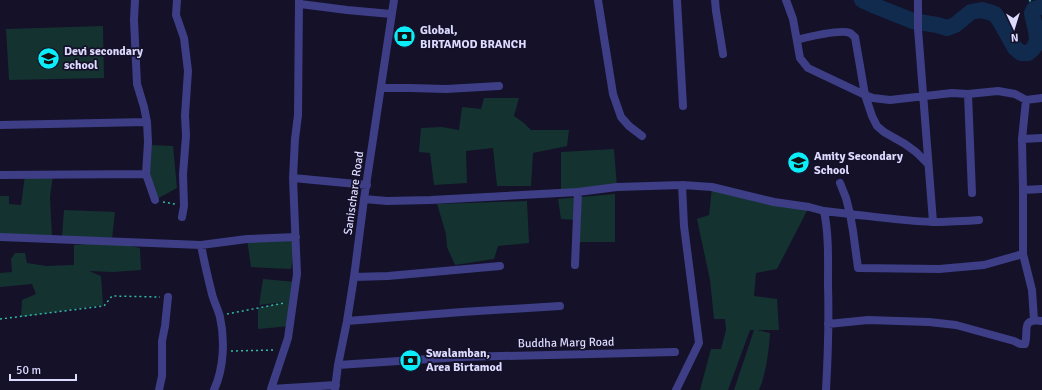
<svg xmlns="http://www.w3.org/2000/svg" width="1042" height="390" font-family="Signika,sans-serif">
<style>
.green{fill:#143330}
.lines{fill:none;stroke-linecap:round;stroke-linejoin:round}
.river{stroke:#102b4e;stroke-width:16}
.path{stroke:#33b8a9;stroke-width:1.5;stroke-dasharray:2 3;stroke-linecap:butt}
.minor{stroke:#3d3e86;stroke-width:8}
.labels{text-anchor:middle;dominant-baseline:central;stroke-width:3.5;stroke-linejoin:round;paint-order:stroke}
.poi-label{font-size:12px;font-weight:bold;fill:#dcdafe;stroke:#141129;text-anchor:start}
.street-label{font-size:12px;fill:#dcdafe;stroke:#141129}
</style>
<rect width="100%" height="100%" fill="#141129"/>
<path class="green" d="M 103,26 L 104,78 L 9,80 L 6,29 Z
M 484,98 L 519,98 L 514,116 L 524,123 L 531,130 L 569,130 L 567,146 L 533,153 L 531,186 L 497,186 L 493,148 L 466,151 L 467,183 L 434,185 L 430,153 L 419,152 L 421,128 L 442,127 L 459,130 L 462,107 L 481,109 Z
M 149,145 L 173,146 L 177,188 L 155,200 L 148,174 Z
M 614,149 L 617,187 L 561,192 L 561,152 Z
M 25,175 L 53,175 L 50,197 L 52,236 L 0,236 L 0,196 L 9,196 L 9,204 L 21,205 Z
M 712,187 L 809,207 L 777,269 L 756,273 L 754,296 L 777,299 L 779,330 L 757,330 L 770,333 C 769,350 766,374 759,390 L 734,390 L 754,330 L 750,330 L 728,390 L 700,390 L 711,349 L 721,349 L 726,330 L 725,319 L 714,319 L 710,280 L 697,219 L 709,215 Z
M 615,194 L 615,242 L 574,242 L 577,220 L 561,219 L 558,199 Z
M 527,201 L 529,243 L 498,246 L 494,259 L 455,265 L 447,247 L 446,234 L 437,204 Z
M 64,210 L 115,212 L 112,239 L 62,237 Z
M 296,237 L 291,269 L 251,267 L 247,239 Z
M 113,242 L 140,248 L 141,270 L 113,272 L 89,271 L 101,276 L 103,305 L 21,317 L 22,300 L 36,294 L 32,284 L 0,287 L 0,273 L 12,272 L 11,259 L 15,253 L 25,253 L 27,263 L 46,266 L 74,265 L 74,245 Z
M 263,279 L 296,282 L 290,326 L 258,329 L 258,308 L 285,302 L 259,305 Z"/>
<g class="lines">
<path class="river" d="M 862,0 L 873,5 L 913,21 L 937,25 L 947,28 L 955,25 L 971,12 L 982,10 L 995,14 L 1001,23 L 1015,48 L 1021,53 L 1028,53 C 1031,51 1035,47 1036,43 C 1039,36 1033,21 1032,13 L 1034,9 L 1042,7"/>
<path class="path" d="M 1029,1 L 1033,0
M 163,202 L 175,204
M 227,314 L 284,303
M 0,319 L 104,306 L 112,296 L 160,297
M 231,351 L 276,350"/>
<path class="minor" d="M 135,0 L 134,20 L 137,84 L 144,107 L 147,122 L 148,142 L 146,174 L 155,200
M 177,0 L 176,15 L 184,38 L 188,71 L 185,115 L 186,136 L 183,174 L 184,206 L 182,217
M 299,0 L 298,115 L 295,139 L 293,178 L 297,274 L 288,338 L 271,389 L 336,385
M 598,0 L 613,94 L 621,117 L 629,126 L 642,136
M 677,0 L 683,106
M 715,0 L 716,11 L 723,54
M 786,0 L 793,19 L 800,58 L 808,68 L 865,95 L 873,98 L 890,100 L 952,93 L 968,94 L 998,91 L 1015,94 L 1026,100 L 1022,139 L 1023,190 L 1023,254 L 1032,290 L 1034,320
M 918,0 L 918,29 L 933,222
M 300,4 L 347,10 L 391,14
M 797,40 C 807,37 841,29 850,33 C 852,34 853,36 855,37 L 865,95 L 872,116 L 877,126 L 884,132 L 905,144 L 916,152 L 928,164
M 381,88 L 410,88 L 446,89 L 499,86
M 968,94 L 972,193
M 1026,100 L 1042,98
M 0,125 L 147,122
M 1022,139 L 1042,138
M 0,175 L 146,174
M 293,178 L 367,185
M 840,183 L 846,198 L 850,214 C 877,217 905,221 933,222 C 948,222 963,221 979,220
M 1023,190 L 1042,189
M 364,199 L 387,201 L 431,200 L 578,192 L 617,187 L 682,185 L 712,187 L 774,202 L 809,207 L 824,211 L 850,214 L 853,231 L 858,268 L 939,269 L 984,265 L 1023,254
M 824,211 C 829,235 828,260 828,285 C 829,320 828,355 826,390
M 0,237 L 201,245 L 247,239 L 296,237
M 201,245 C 204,261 208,278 212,294 C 214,302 218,309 220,317 C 225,340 224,368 214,390
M 575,265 L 578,192
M 354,277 L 388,276 L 500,266
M 347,321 L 462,312 L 560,306
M 828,324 L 868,320 L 929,322 L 956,325 L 1014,341 L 1020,344 L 1025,344 C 1029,331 1020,318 1042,321
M 338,365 L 460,357 L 675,352
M 335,389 L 338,365 L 347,321 L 354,277 L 364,199 L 394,0
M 159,390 L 162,376 L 162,341 L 165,326 L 168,297
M 676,390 L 699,343 L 684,226 L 682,185"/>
</g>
<defs>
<symbol id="bank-disc" viewBox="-11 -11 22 22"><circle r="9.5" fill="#0beef9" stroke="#141129"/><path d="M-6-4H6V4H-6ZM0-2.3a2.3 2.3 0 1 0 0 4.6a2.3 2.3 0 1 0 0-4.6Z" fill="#111"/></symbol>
<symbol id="school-disc" viewBox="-11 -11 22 22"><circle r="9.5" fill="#0beef9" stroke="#141129"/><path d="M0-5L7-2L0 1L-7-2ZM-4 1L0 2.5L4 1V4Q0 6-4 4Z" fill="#111"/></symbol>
</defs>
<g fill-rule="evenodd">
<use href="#bank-disc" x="392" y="24" width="25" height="25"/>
<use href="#school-disc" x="36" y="46" width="25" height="25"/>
<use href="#school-disc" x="786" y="150" width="25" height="25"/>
<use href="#bank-disc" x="398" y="348" width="25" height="25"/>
</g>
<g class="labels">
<g class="poi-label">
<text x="420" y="30">Global,<tspan x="420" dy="14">BIRTAMOD BRANCH</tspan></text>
<text x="64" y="51">Devi secondary<tspan x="64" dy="14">school</tspan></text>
<text x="814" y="156">Amity Secondary<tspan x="814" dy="14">School</tspan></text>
<text x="426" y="353">Swalamban,<tspan x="426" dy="14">Area Birtamod</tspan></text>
</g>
<g class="street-label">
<text transform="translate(354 193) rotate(-82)">Sanischare Road</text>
<text transform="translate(566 343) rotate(-1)">Buddha Marg Road</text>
</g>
</g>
<g transform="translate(1014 28) rotate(176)" stroke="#141129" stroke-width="3" paint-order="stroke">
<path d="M0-3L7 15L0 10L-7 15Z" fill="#dcdafe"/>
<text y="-6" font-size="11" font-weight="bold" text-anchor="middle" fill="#dcdafe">N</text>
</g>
<path d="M10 374v6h66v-6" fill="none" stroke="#dcdafe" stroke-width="2"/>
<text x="16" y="374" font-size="12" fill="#dcdafe" stroke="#141129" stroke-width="3" paint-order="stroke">50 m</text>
</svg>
